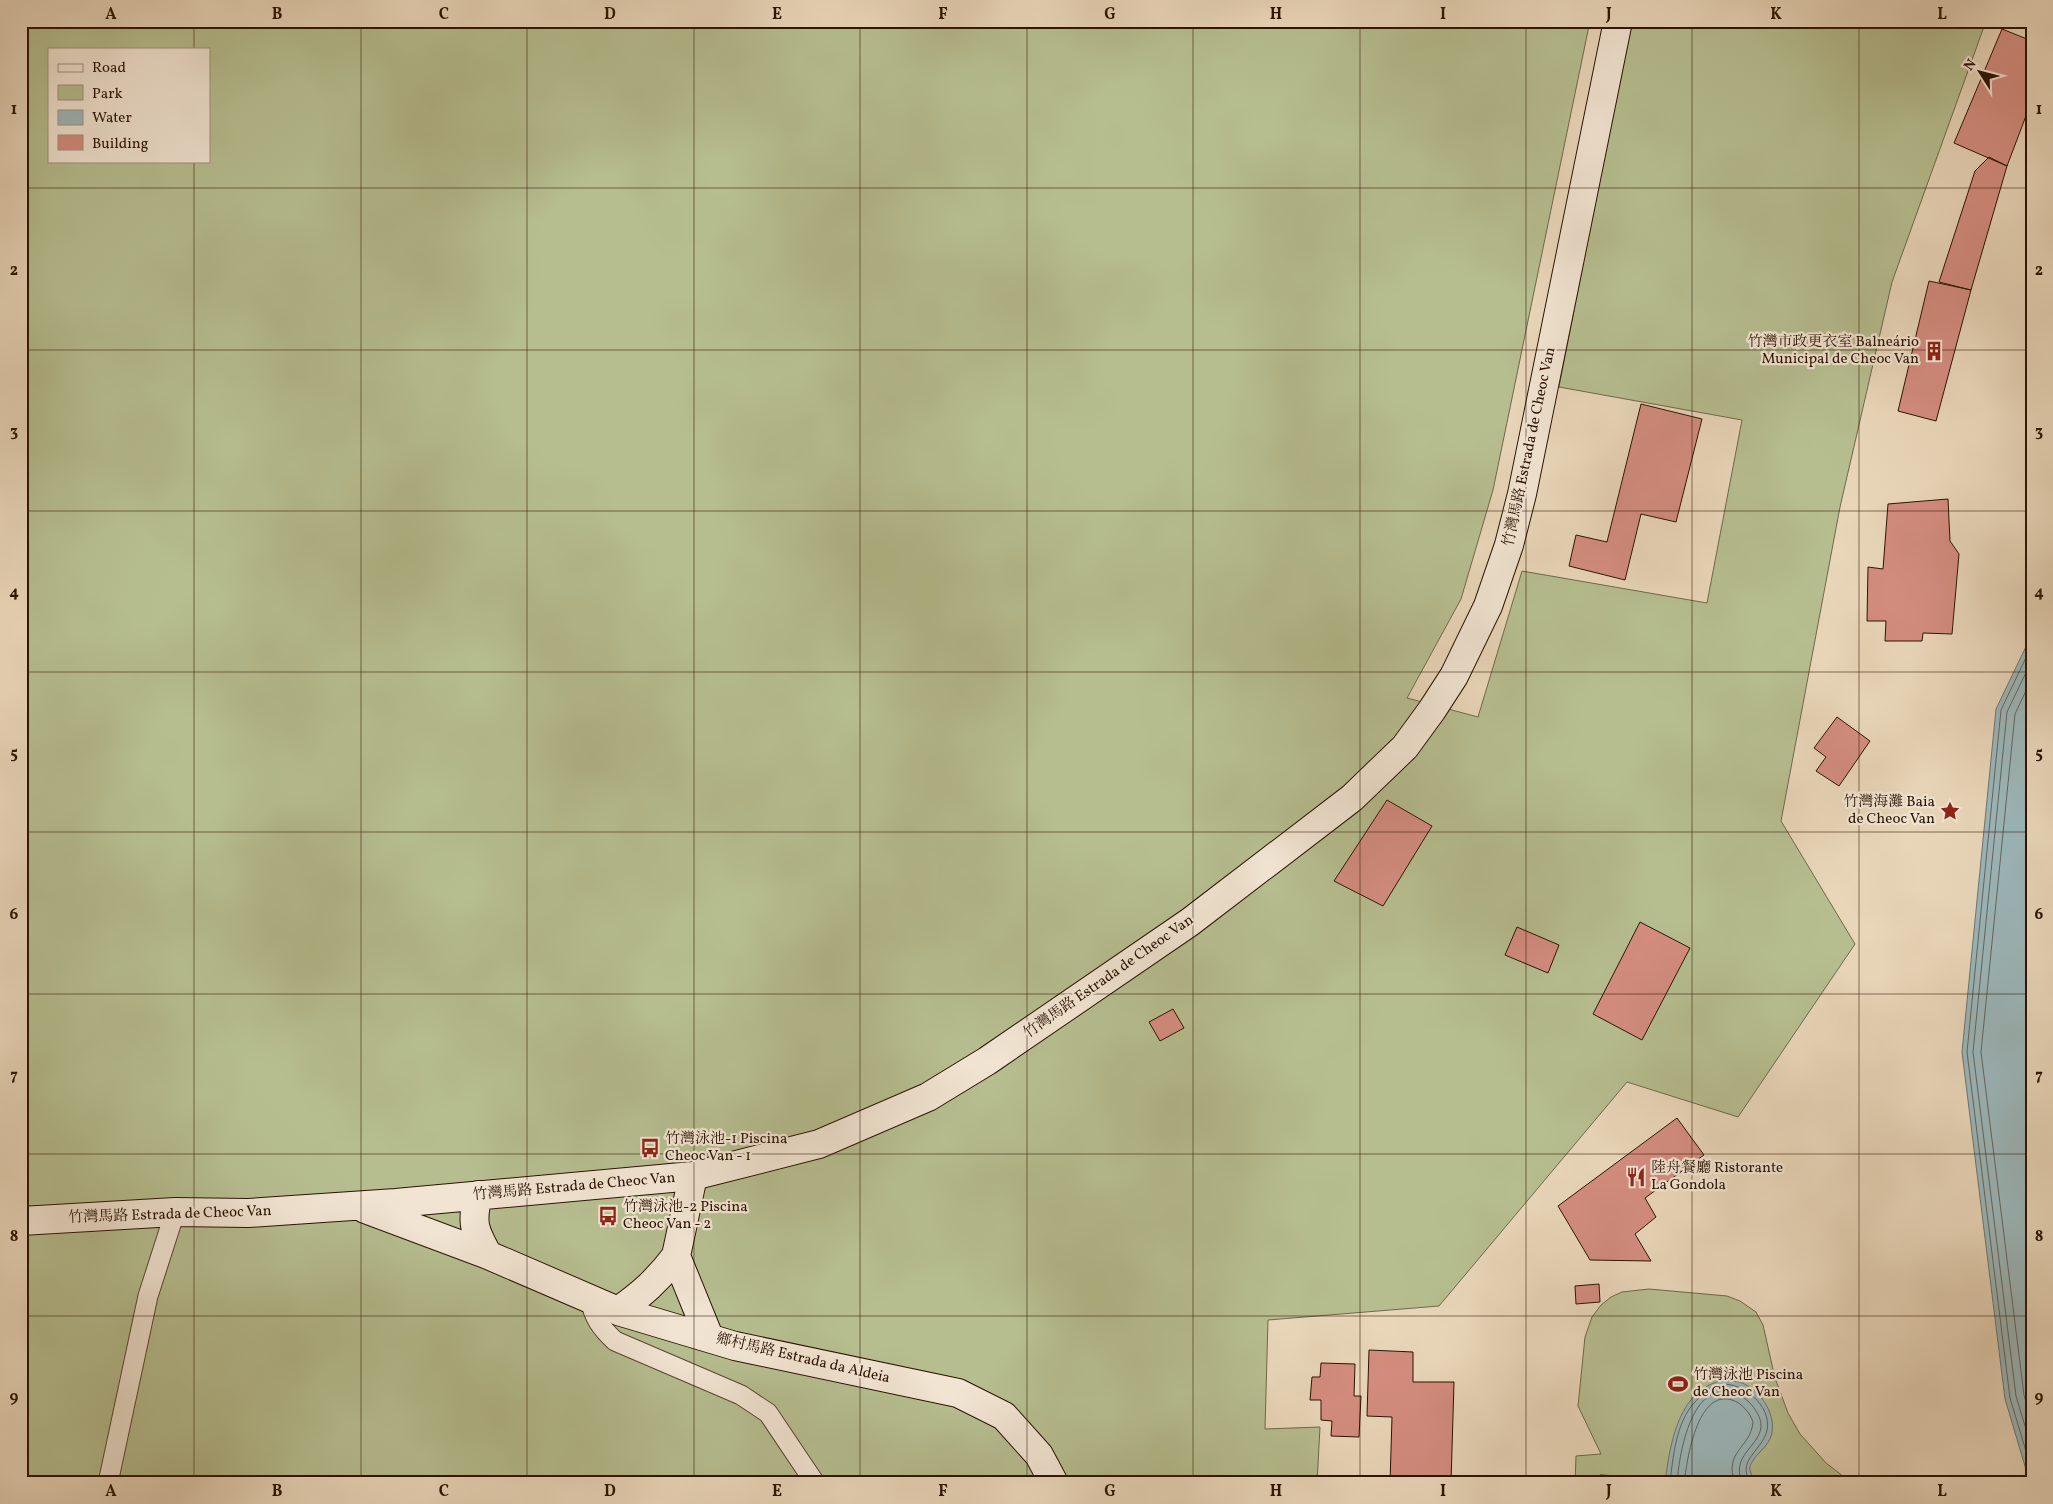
<svg xmlns="http://www.w3.org/2000/svg" width="2053" height="1504" font-family="Vollkorn,'Noto Serif SC',serif">
<style>
.green{fill:#b6be90;stroke:#706849;fill-rule:evenodd}
.water{fill:#9cb7ba;stroke:#6f7570}
.lines{fill:none;stroke-linecap:round;stroke-linejoin:round}
.shore{stroke:#64655e;stroke-width:1}
.building{fill:#d48d80;stroke:#2b1302}
.lane-casing{stroke:#5a4430;stroke-width:21}
.secondary-casing{stroke:#2b1302;stroke-width:30}
.lane{stroke:#f1e4d2;stroke-width:19}
.secondary{stroke:#f1e4d2;stroke-width:28}
.grid{fill:none;stroke:#2b1302;stroke-width:1;stroke-opacity:0.55}
.labels{text-anchor:middle;dominant-baseline:central;stroke-width:4.5;stroke-linejoin:round;paint-order:stroke}
.poi-label{font-size:15px;fill:#2b1302;stroke:#f1e4d2;text-anchor:start}
.street-label{font-size:15px;fill:#2b1302;stroke:#f1e4d2}
.neatline{fill:none;stroke:#2b1302;stroke-width:2}
.grid-label{font-size:16px;text-anchor:middle;font-weight:bold;fill:#2b1302}
</style>
<rect width="100%" height="100%" fill="#e9d6b9"/>
<filter id="stains"><feTurbulence type="fractalNoise" baseFrequency=".004" numOctaves="4"/><feColorMatrix values="0 0 0 0 .2 0 0 0 0 .09 0 0 0 0 .02 0 0 0 .5 -.17"/></filter>
<radialGradient id="worn" r=".72"><stop offset=".6" stop-color="#630" stop-opacity="0"/><stop offset="1" stop-color="#630" stop-opacity=".3"/></radialGradient>
<path class="green" d="M 21,21 L 1590,21 L 1493,490 L 1461,599 L 1407,698 L 1478,717 L 1522,571 L 1707,603 L 1742,420 L 1559,387 L 1631,21 L 1986,21 L 1892,282 L 1840,507 L 1781,821 L 1855,944 L 1738,1117 L 1627,1082 L 1439,1306 L 1268,1320 L 1265,1429 L 1320,1427 L 1317,1483 L 21,1483 ZM 49,49 L 209,49 L 209,161 L 49,161 Z
M 1649,1289 L 1727,1296 L 1740,1301 L 1756,1312 L 1763,1325 L 1775,1378 L 1788,1413 L 1800,1434 L 1826,1463 L 1852,1483 L 1575,1483 L 1576,1456 L 1601,1454 L 1578,1406 L 1585,1337 L 1592,1317 L 1601,1305 L 1611,1297 L 1622,1292 Z"/>
<path class="water" d="M 2032,634 L 2032,1483 L 2030,1483 L 2005,1399 L 1962,1052 L 1996,709 Z
M 1726,1380 C 1731,1381 1737,1381 1742,1383 C 1762,1391 1779,1418 1770,1439 C 1765,1449 1755,1455 1751,1464 C 1747,1471 1754,1479 1760,1483 L 1665,1483 C 1670,1443 1679,1386 1726,1380 Z"/>
<g class="lines">
<path class="shore" d="M 2032,645 L 2001,710 L 1967,1052 L 2010,1398 L 2032,1471
M 2032,660 L 2007,712 L 1973,1052 L 2016,1396 L 2032,1449
M 2032,678 L 2015,714 L 1981,1052 L 2024,1395 L 2032,1422
M 1670,1483 C 1673,1457 1676,1423 1694,1403 C 1700,1397 1706,1389 1714,1386 C 1735,1378 1763,1398 1767,1419 C 1773,1448 1732,1457 1751,1483
M 1677,1483 C 1679,1456 1690,1385 1729,1392 C 1741,1394 1750,1401 1756,1411 C 1777,1442 1725,1451 1743,1483
M 1684,1483 C 1687,1460 1697,1389 1732,1400 C 1742,1403 1750,1413 1753,1422 C 1751,1448 1723,1451 1735,1483"/>
</g>
<path class="building" d="M 2002,29 L 2032,41 L 2032,100 L 2007,166 L 1954,143 Z
M 1989,157 L 2007,166 L 1971,290 L 1939,282 L 1975,171 Z
M 1929,281 L 1971,290 L 1936,421 L 1898,411 Z
M 1641,404 L 1702,419 L 1676,522 L 1641,514 L 1625,580 L 1569,566 L 1576,535 L 1607,542 Z
M 1948,499 L 1950,541 L 1959,554 L 1952,634 L 1923,633 L 1922,641 L 1885,641 L 1886,621 L 1867,621 L 1868,567 L 1883,569 L 1888,504 Z
M 1837,717 L 1870,741 L 1839,786 L 1816,771 L 1826,757 L 1814,748 Z
M 1387,800 L 1432,826 L 1383,906 L 1334,881 Z
M 1640,922 L 1690,948 L 1642,1040 L 1593,1014 Z
M 1517,927 L 1559,945 L 1548,973 L 1505,955 Z
M 1173,1009 L 1184,1028 L 1160,1041 L 1149,1022 Z
M 1677,1118 L 1704,1155 L 1645,1198 L 1656,1217 L 1635,1234 L 1651,1261 L 1590,1260 L 1558,1206 Z
M 1599,1284 L 1600,1302 L 1576,1304 L 1575,1286 Z
M 1369,1350 L 1413,1352 L 1413,1382 L 1454,1382 L 1451,1483 L 1390,1483 L 1392,1417 L 1367,1416 Z
M 1321,1363 L 1355,1364 L 1354,1396 L 1361,1396 L 1359,1437 L 1331,1436 L 1332,1421 L 1321,1420 L 1321,1400 L 1310,1400 L 1312,1377 L 1320,1377 Z
M 1600,1475 L 1637,1477 L 1637,1483 L 1600,1483 Z"/>
<g class="lines">
<defs>
<path id="lane" d="M 590,1298 C 593,1317 601,1328 615,1341 L 741,1395 L 768,1413 L 815,1483
M 108,1483 L 148,1296 L 175,1212"/>
<path id="secondary" d="M 693,1176 L 676,1256 L 709,1337
M 478,1195 C 471,1223 474,1230 488,1255
M 365,1209 L 488,1255 L 618,1311 L 735,1346 L 958,1393 L 1004,1416 L 1039,1455 L 1054,1483
M 21,1221 L 175,1212 L 248,1213 L 396,1203 L 693,1176 L 819,1144 L 928,1097 L 987,1061 L 1190,922 L 1352,798 L 1405,747 L 1432,710 L 1454,676 L 1488,606 L 1509,545 L 1522,494 L 1618,21
M 618,1311 C 642,1294 658,1280 676,1256"/>
</defs>
<use href="#lane" class="lane-casing"/>
<use href="#secondary" class="secondary-casing"/>
<use href="#lane" class="lane"/>
<use href="#secondary" class="secondary"/>
</g>
<path class="grid" d="M 194,21 L 194,49M 361,21 L 361,1483M 527,21 L 527,1483M 694,21 L 694,1483M 860,21 L 860,1483M 1027,21 L 1027,1483M 1193,21 L 1193,1483M 1360,21 L 1360,1483M 1526,21 L 1526,1483M 1692,21 L 1692,1483M 1859,21 L 1859,1483M 194,161 L 194,1483M 21,188 L 2032,188M 21,350 L 2032,350M 21,511 L 2032,511M 21,672 L 2032,672M 21,832 L 2032,832M 21,994 L 2032,994M 21,1154 L 2032,1154M 21,1316 L 2032,1316"/>
<defs>
<symbol id="building-bare" viewBox="-9 -9 18 18"><path d="M-4-6H4V6H1V3H-1V6H-4ZM-2.5-4.3h1.7v1.8h-1.7ZM.8-4.3h1.7v1.8H.8ZM-2.5-1h1.7V.8h-1.7ZM.8-1h1.7V.8H.8Z" fill="#8f2418" stroke="#f1e4d2" stroke-width="2.5" paint-order="stroke"/></symbol>
<symbol id="sight-bare" viewBox="-9 -9 18 18"><path d="M0-6L1.8-2.2L6-1.7L2.9 1.2L3.7 5.4L0 3.3L-3.7 5.4L-2.9 1.2L-6-1.7L-1.8-2.2Z" fill="#8f2418" stroke="#f1e4d2" stroke-width="2.5" paint-order="stroke"/></symbol>
<symbol id="bus-bare" viewBox="-9 -9 18 18"><path d="M-5-6H5V4H4V6H2V4H-2V6H-4V4H-5ZM-3.5-4V0h7V-4ZM-3.5 1.2v1.5H-2V1.2ZM2 1.2v1.5H3.5V1.2Z" fill="#8f2418" stroke="#f1e4d2" stroke-width="2.5" paint-order="stroke"/></symbol>
<symbol id="restaurant-bare" viewBox="-9 -9 18 18"><path d="M-5-6h1v4h1v-4h1v4h1v-4h1v5L-1.5 .5V6h-2V.5L-5-1ZM5-6V6H3V1.5H1.5Q1.5-4 5-6Z" fill="#8f2418" stroke="#f1e4d2" stroke-width="2.5" paint-order="stroke"/></symbol>
<symbol id="stadium-bare" viewBox="-9 -9 18 18"><path d="M0-5a6.5 5 0 1 0 0 10a6.5 5 0 1 0 0-10ZM-3.5-1.8h7v3.6h-7Z" fill="#8f2418" stroke="#f1e4d2" stroke-width="2.5" paint-order="stroke"/></symbol>
</defs>
<g fill-rule="evenodd">
<use href="#building-bare" x="1920" y="337" width="28" height="28"/>
<use href="#sight-bare" x="1936" y="797" width="28" height="28"/>
<use href="#bus-bare" x="636" y="1134" width="28" height="28"/>
<use href="#restaurant-bare" x="1622" y="1163" width="28" height="28"/>
<use href="#bus-bare" x="594" y="1202" width="28" height="28"/>
<use href="#stadium-bare" x="1664" y="1370" width="28" height="28"/>
</g>
<g class="labels">
<g class="poi-label">
<text x="1919" y="342" text-anchor="end">竹灣市政更衣室 Balneário<tspan x="1919" dy="17">Municipal de Cheoc Van</tspan></text>
<text x="1935" y="802" text-anchor="end">竹灣海灘 Baia<tspan x="1935" dy="17">de Cheoc Van</tspan></text>
<text x="665" y="1139">竹灣泳池-1 Piscina<tspan x="665" dy="17">Cheoc Van - 1</tspan></text>
<text x="1651" y="1168">陸舟餐廳 Ristorante<tspan x="1651" dy="17">La Gondola</tspan></text>
<text x="623" y="1207">竹灣泳池-2 Piscina<tspan x="623" dy="17">Cheoc Van - 2</tspan></text>
<text x="1693" y="1375">竹灣泳池 Piscina<tspan x="1693" dy="17">de Cheoc Van</tspan></text>
</g>
<g class="street-label">
<text transform="translate(1530 447) rotate(-78)">竹灣馬路 Estrada de Cheoc Van</text>
<text transform="translate(1109 977) rotate(-35)">竹灣馬路 Estrada de Cheoc Van</text>
<text transform="translate(574 1187) rotate(-5)">竹灣馬路 Estrada de Cheoc Van</text>
<text transform="translate(170 1215) rotate(-2)">竹灣馬路 Estrada de Cheoc Van</text>
<text transform="translate(803 1359) rotate(13)">鄉村馬路 Estrada da Aldeia</text>
</g>
</g>
<rect width="2053" height="1504" fill="none" stroke="#e9d6b9" stroke-width="55"/>
<rect x="48" y="48" width="162" height="115" fill="#f1e4d2" stroke="#a2907f"/>
<rect x="58" y="64" width="25" height="8" fill="#f1e4d2" stroke="#a2907f"/>
<text x="92" y="72" font-size="15" fill="#2b1302">Road</text>
<rect x="58" y="85" width="25" height="15" fill="#b6be90" stroke="#a2907f"/>
<text x="92" y="98" font-size="15" fill="#2b1302">Park</text>
<rect x="58" y="110" width="25" height="15" fill="#9cb7ba" stroke="#a2907f"/>
<text x="92" y="122" font-size="15" fill="#2b1302">Water</text>
<rect x="58" y="135" width="25" height="15" fill="#d48d80" stroke="#a2907f"/>
<text x="92" y="148" font-size="15" fill="#2b1302">Building</text>
<g transform="translate(1980 72) rotate(306)" stroke="#f1e4d2" stroke-width="4" paint-order="stroke">
<path d="M0-4L9 19L0 12L-9 19Z" fill="#2b1302"/>
<text y="-8" font-size="14" font-weight="bold" text-anchor="middle" fill="#2b1302">N</text>
</g>
<rect x="28" y="28" width="1998" height="1448" class="neatline"/>
<g class="grid-label">
<text x="111" y="19">A</text>
<text x="277" y="19">B</text>
<text x="444" y="19">C</text>
<text x="610" y="19">D</text>
<text x="777" y="19">E</text>
<text x="943" y="19">F</text>
<text x="1110" y="19">G</text>
<text x="1276" y="19">H</text>
<text x="1443" y="19">I</text>
<text x="1609" y="19">J</text>
<text x="1776" y="19">K</text>
<text x="1942" y="19">L</text>
<text x="14" y="114">1</text>
<text x="2039" y="114">1</text>
<text x="14" y="275">2</text>
<text x="2039" y="275">2</text>
<text x="14" y="436">3</text>
<text x="2039" y="436">3</text>
<text x="14" y="597">4</text>
<text x="2039" y="597">4</text>
<text x="14" y="758">5</text>
<text x="2039" y="758">5</text>
<text x="14" y="919">6</text>
<text x="2039" y="919">6</text>
<text x="14" y="1080">7</text>
<text x="2039" y="1080">7</text>
<text x="14" y="1241">8</text>
<text x="2039" y="1241">8</text>
<text x="14" y="1402">9</text>
<text x="2039" y="1402">9</text>
<text x="111" y="1496">A</text>
<text x="277" y="1496">B</text>
<text x="444" y="1496">C</text>
<text x="610" y="1496">D</text>
<text x="777" y="1496">E</text>
<text x="943" y="1496">F</text>
<text x="1110" y="1496">G</text>
<text x="1276" y="1496">H</text>
<text x="1443" y="1496">I</text>
<text x="1609" y="1496">J</text>
<text x="1776" y="1496">K</text>
<text x="1942" y="1496">L</text>
</g>
<rect width="100%" height="100%" filter="url(#stains)"/>
<rect width="100%" height="100%" fill="url(#worn)"/>
</svg>
